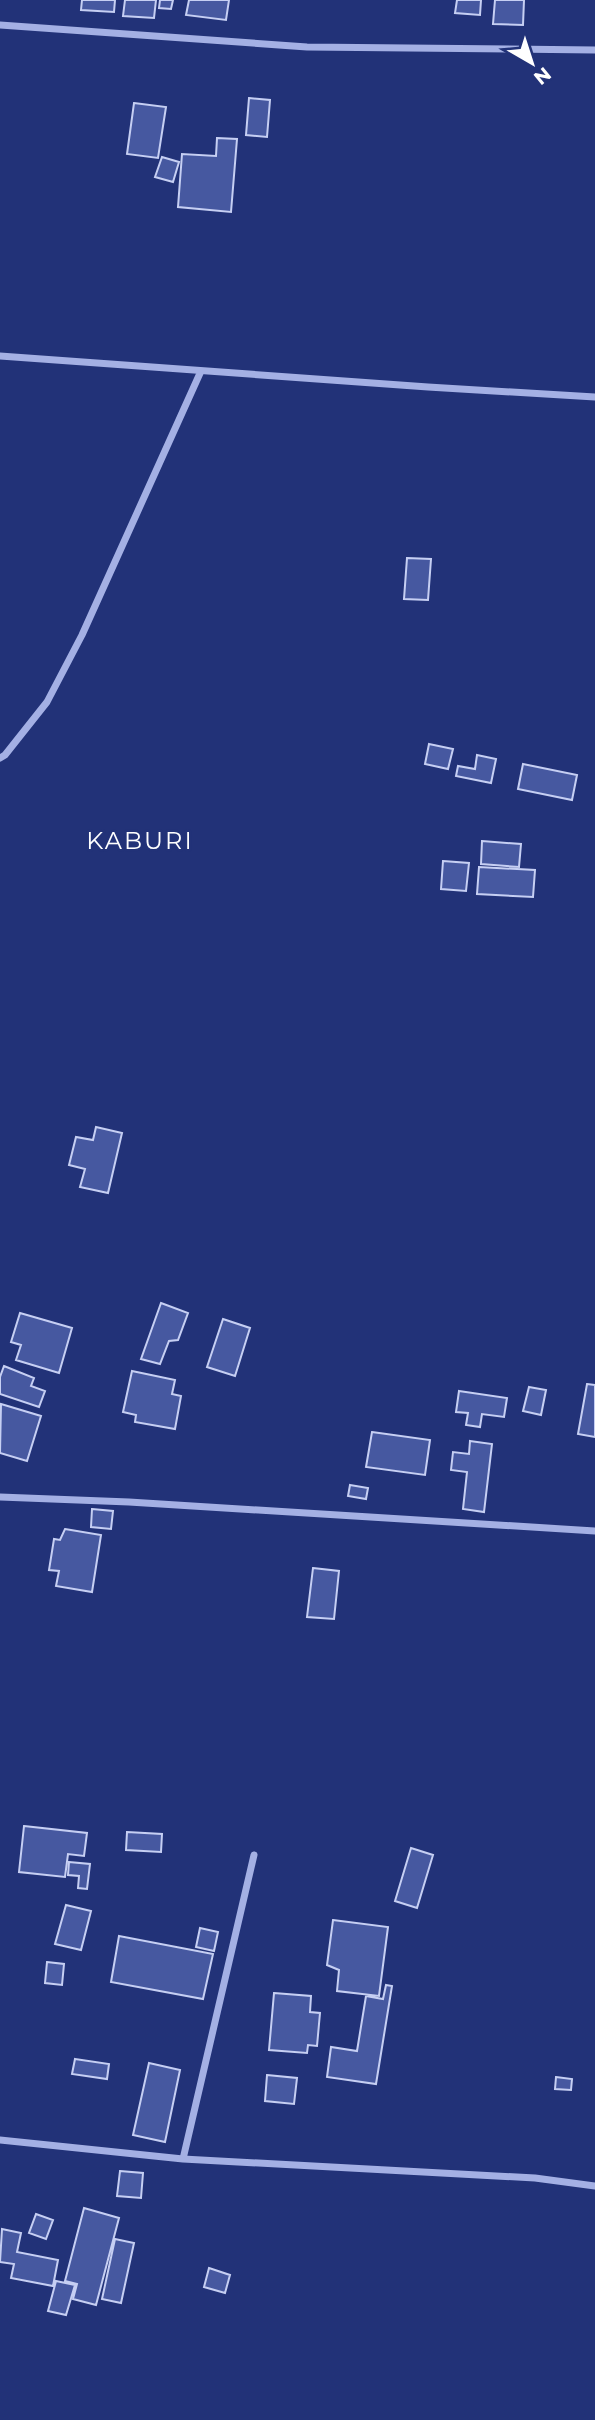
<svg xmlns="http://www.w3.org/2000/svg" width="595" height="2420" font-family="Montserrat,sans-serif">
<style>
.building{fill:#4658a0;stroke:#c6cff3;stroke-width:2}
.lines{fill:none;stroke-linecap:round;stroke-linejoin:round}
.street{stroke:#a4b0e4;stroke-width:7}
.labels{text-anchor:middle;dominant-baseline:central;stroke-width:5;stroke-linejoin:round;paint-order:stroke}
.quarter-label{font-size:24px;letter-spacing:2px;fill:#fff;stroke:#223278}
</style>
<rect width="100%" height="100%" fill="#223278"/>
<path class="building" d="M 82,0 L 115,0 L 114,12 L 81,10 Z
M 125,0 L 156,0 L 154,18 L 123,16 Z
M 160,0 L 173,0 L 171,9 L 159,8 Z
M 189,0 L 229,0 L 226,20 L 186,15 Z
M 457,0 L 481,0 L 480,15 L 455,13 Z
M 495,0 L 524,0 L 523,25 L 493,24 Z
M 249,98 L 270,100 L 267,137 L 246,135 Z
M 134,103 L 166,107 L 158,158 L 127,154 Z
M 217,138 L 237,139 L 231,212 L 178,207 L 182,154 L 216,156 Z
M 162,157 L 179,162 L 173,182 L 155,177 Z
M 407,558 L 431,559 L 428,600 L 404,599 Z
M 429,744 L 453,749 L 448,769 L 425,764 Z
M 477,755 L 496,759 L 491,783 L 456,776 L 458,766 L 475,769 Z
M 523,764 L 577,775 L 572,800 L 518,789 Z
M 482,841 L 521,844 L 519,867 L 481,864 Z
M 443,861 L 469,863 L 466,891 L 441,889 Z
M 479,867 L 535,870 L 533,897 L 477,894 Z
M 96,1127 L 122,1133 L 108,1193 L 80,1187 L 85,1169 L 69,1165 L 76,1137 L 93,1140 Z
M 161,1303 L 188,1313 L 178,1340 L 169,1341 L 160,1364 L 141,1359 Z
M 20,1313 L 72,1328 L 59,1373 L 16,1360 L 21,1345 L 11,1342 Z
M 223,1319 L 250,1328 L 235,1376 L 207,1367 Z
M 4,1366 L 34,1378 L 31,1386 L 45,1391 L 39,1407 L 0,1394 L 0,1377 Z
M 132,1371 L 175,1380 L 172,1394 L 181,1396 L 175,1429 L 135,1422 L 136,1415 L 123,1412 Z
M 587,1384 L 595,1385 L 595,1437 L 578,1434 Z
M 529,1387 L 546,1390 L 541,1415 L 523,1411 Z
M 459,1391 L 507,1398 L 504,1417 L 482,1414 L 480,1427 L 466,1425 L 468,1413 L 456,1412 Z
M 1,1404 L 41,1416 L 27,1461 L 0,1453 Z
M 372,1432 L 430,1440 L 425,1475 L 366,1467 Z
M 470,1441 L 492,1444 L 484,1512 L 463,1509 L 467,1472 L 451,1470 L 453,1452 L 469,1454 Z
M 350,1485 L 368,1488 L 366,1499 L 348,1496 Z
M 92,1509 L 113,1511 L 111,1529 L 91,1527 Z
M 65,1529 L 101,1535 L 92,1592 L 56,1586 L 59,1571 L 49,1570 L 54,1539 L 60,1540 Z
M 313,1568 L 339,1571 L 334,1619 L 307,1617 Z
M 24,1826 L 87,1833 L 84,1856 L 68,1854 L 65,1877 L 19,1872 Z
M 127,1832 L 162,1834 L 161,1852 L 126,1850 Z
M 411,1848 L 433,1855 L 417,1908 L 395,1901 Z
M 69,1862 L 90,1864 L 87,1889 L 78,1888 L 79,1876 L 68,1875 Z
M 66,1905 L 91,1911 L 81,1950 L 55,1944 Z
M 333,1920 L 388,1927 L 379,1996 L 337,1991 L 339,1970 L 327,1965 Z
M 200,1928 L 218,1932 L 214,1951 L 196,1947 Z
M 119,1936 L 213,1954 L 203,1999 L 111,1982 Z
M 47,1962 L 64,1964 L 62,1985 L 45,1983 Z
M 386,1985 L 392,1986 L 376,2084 L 327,2077 L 331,2047 L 357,2051 L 366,1996 L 383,1999 Z
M 274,1993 L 311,1996 L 310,2012 L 320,2013 L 317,2046 L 308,2045 L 307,2053 L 269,2050 Z
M 75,2059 L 109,2064 L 107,2079 L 72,2074 Z
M 149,2063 L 180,2070 L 165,2142 L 133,2135 Z
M 267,2075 L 297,2078 L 294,2104 L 265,2101 Z
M 556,2077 L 572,2079 L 571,2090 L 555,2089 Z
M 120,2171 L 143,2173 L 141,2198 L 117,2196 Z
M 84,2208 L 119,2218 L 96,2305 L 73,2299 L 77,2284 L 65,2281 Z
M 36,2214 L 53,2220 L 46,2239 L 29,2233 Z
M 2,2229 L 21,2233 L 17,2252 L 58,2260 L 53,2286 L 11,2278 L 14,2264 L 0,2262 Z
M 115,2239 L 134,2243 L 121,2303 L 102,2299 Z
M 209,2268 L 230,2275 L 225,2293 L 204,2287 Z
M 56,2281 L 75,2285 L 66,2315 L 48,2311 Z"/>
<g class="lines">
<path class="street" d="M 0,25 L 307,47 L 595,50
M 0,356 L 428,387 L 595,397
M 0,758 L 5,755 L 47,702 L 82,635 L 201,371
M 0,1497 L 129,1502 L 595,1531
M 0,2140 L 183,2159 L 535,2178 L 595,2186
M 183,2159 L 254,1855"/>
</g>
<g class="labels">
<g class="quarter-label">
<text x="140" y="840">KABURI</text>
</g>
</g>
<g transform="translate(532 63) rotate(141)" stroke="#223278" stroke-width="5" paint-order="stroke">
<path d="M0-5L12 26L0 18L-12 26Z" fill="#ffffff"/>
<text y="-10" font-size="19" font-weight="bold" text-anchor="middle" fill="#ffffff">N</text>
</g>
</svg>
